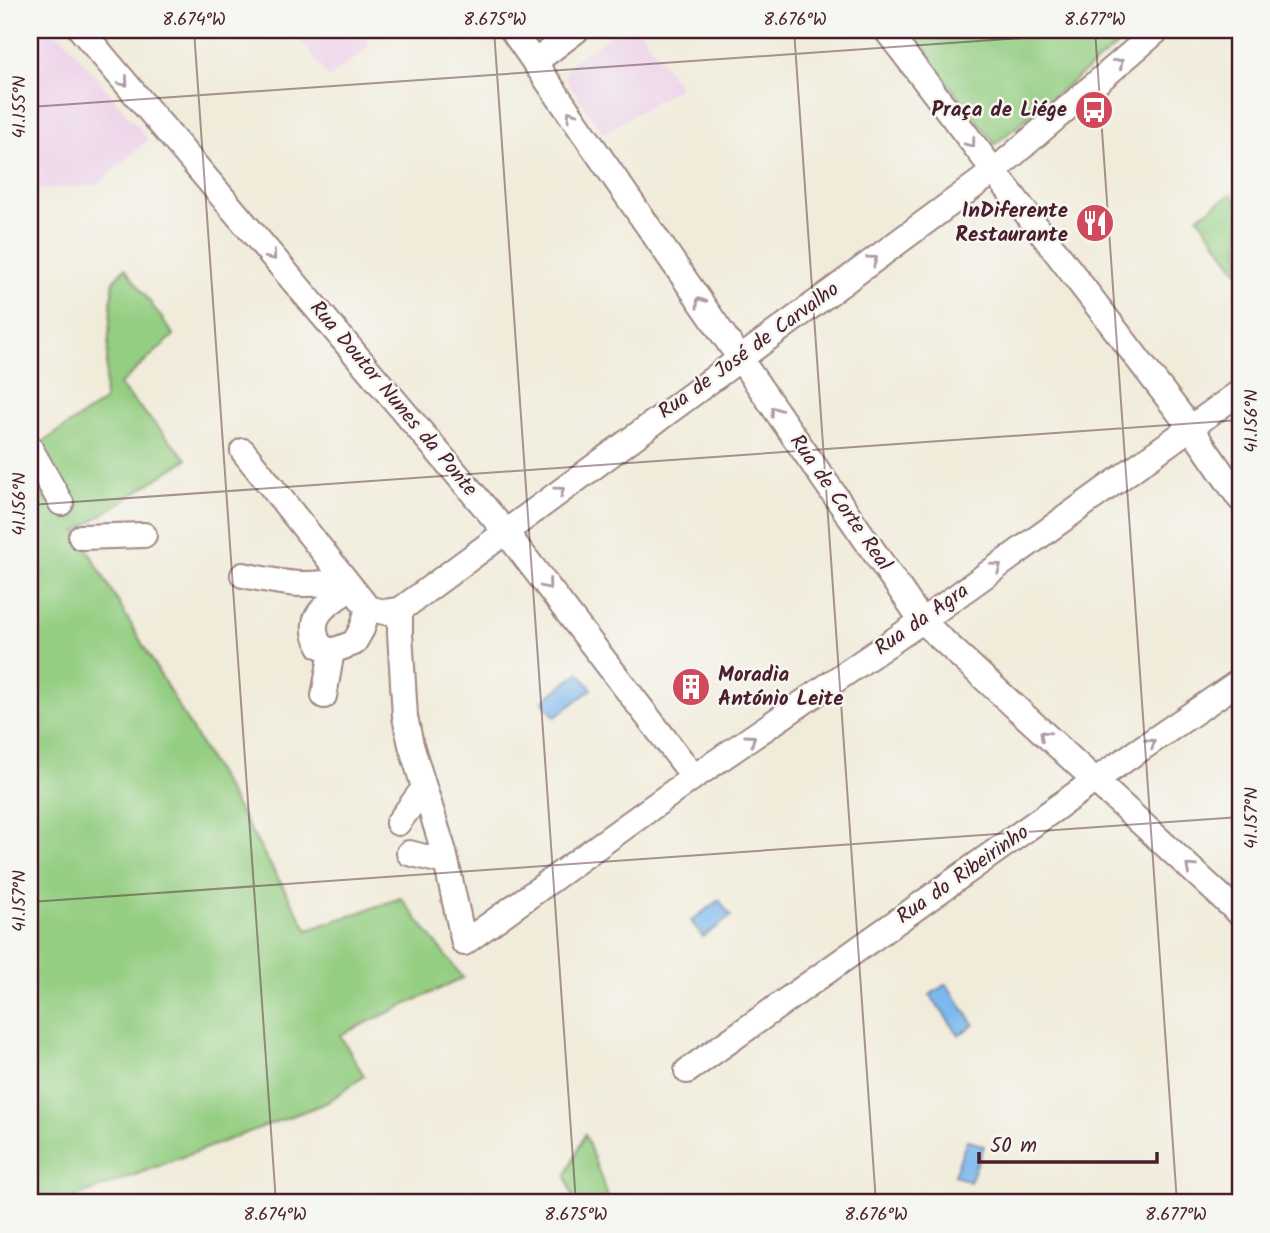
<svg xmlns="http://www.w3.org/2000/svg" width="1270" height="1233" font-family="Kalam,sans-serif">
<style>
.built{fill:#edd1e9}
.green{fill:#94ce82;stroke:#6f7656;stroke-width:2}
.water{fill:#7cb9ee;stroke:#636c8c;stroke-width:2}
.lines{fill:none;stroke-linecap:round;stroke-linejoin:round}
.street-casing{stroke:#9e8682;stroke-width:28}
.street{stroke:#fff;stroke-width:24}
.oneway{stroke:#ae9aa0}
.ticks{fill:none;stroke:#4a1f2b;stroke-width:2;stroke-opacity:0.45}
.labels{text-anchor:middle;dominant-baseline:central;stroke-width:5;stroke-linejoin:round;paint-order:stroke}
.poi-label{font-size:21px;font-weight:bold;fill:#4a1f2b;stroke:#f6f6f2;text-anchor:end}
.street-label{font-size:21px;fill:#4a1f2b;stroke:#f6f6f2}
.neatline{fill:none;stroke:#4a1f2b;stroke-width:2.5}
.ticks-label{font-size:18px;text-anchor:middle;fill:#4a1f2b}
</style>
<rect width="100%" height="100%" fill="#f6f6f2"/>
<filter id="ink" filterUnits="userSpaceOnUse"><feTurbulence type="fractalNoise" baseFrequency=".0143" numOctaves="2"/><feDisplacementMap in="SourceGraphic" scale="14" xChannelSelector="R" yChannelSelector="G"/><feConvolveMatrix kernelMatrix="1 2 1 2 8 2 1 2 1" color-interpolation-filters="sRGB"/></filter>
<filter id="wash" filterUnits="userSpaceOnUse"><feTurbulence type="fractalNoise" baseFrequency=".00686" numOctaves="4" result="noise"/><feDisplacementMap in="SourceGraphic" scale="28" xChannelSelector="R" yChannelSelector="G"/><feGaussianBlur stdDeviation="1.57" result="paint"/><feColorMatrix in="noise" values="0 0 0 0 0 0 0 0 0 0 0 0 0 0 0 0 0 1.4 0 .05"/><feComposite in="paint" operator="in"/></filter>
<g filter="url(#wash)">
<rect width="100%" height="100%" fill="#f1ecda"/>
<path class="built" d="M 293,30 L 366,30 L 369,47 L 329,78 Z
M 618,30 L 640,30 L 680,87 L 603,133 L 569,84 L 566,77 L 567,69 L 572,62 Z
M 46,32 L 62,36 L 148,140 L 97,185 L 30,191 L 30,45 Z"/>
<path class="green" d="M 907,30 L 1136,30 L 995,144 Z
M 1231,194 L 1240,206 L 1240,274 L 1198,217 Z
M 125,268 L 174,335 L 119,385 L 187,459 L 77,531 L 308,930 L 401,898 L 463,978 L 340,1035 L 364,1076 L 326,1103 L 76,1197 L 73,1203 L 30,1203 L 30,449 L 31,450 L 104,401 L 113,281 Z
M 585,1134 L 610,1203 L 574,1203 L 566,1175 Z"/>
<path class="water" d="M 579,673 L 592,689 L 555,717 L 542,701 Z
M 719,900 L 731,916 L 703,937 L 691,921 Z
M 946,984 L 974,1024 L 959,1035 L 930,995 Z
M 967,1140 L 984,1146 L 970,1182 L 954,1175 Z"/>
</g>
<g filter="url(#ink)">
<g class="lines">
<defs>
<path id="street" d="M 81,30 L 505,531 L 694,777
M 512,30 L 922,621 L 1240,914
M 886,30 L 1190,427 L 1240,499
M 535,62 L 577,30
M 30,448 L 61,503
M 243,451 L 368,608 L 384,612 L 400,610 L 993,172 L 1158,30
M 81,537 L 144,535
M 243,575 C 284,583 303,588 345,580
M 400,610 L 400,633 L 405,717 L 411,745 L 444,852 L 464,943 L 694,777 L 922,621 L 1240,392
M 332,651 L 320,646 C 304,615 327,604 352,588
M 324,696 L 332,651 L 354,643 L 362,629 L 368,608
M 398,823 L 424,788
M 409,853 L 445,862
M 687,1071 L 1094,781 L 1240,681"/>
</defs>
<use href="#street" class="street-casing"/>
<use href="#street" class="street"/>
</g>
<defs><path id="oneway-chevron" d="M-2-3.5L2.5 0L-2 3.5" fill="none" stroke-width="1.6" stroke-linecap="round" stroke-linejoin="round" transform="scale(1.75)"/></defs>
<g class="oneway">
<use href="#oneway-chevron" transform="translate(1119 63) rotate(-41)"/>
<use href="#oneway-chevron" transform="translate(124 82) rotate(50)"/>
<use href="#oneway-chevron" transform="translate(571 115) rotate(-125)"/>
<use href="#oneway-chevron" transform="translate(971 143) rotate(53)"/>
<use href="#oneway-chevron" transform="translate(272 256) rotate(50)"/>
<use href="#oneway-chevron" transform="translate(873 260) rotate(-36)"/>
<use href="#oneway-chevron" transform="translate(700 302) rotate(-125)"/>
<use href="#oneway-chevron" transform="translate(775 411) rotate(-125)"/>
<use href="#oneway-chevron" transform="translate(560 491) rotate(-36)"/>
<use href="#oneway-chevron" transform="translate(997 567) rotate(-36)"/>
<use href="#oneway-chevron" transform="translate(547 585) rotate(52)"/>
<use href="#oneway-chevron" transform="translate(1044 735) rotate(-137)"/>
<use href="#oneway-chevron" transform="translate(751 739) rotate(-35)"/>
<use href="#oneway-chevron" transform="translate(1151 743) rotate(-35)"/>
<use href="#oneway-chevron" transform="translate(1190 868) rotate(-138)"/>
</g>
</g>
<path class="ticks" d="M 194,30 L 276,1203M 494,30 L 576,1203M 794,30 L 876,1203M 1095,30 L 1177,1203M 30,107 L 1138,30M 30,505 L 1240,420M 30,902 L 1240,817"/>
<defs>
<symbol id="bus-disc" viewBox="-11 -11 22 22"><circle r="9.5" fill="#d1495b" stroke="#f6f6f2"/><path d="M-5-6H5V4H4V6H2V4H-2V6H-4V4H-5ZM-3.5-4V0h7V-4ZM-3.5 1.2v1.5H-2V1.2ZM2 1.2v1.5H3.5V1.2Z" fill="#fff"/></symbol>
<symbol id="restaurant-disc" viewBox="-11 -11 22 22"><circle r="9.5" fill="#d1495b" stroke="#f6f6f2"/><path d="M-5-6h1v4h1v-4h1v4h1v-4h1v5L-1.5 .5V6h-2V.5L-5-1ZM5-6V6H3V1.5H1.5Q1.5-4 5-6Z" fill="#fff"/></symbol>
<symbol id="building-disc" viewBox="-11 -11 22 22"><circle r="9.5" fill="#d1495b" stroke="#f6f6f2"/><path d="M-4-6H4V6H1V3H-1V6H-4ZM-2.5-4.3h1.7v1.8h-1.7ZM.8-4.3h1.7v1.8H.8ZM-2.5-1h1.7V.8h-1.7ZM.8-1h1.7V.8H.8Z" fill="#fff"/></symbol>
</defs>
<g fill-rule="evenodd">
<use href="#bus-disc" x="1072" y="88" width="44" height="44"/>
<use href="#restaurant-disc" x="1073" y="201" width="44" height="44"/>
<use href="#building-disc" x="669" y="665" width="44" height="44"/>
</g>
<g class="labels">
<g class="poi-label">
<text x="1067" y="110">Praça de Liége</text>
<text x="1068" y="211">InDiferente<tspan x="1068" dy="24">Restaurante</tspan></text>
<text x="718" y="675" text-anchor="start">Moradia<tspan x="718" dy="24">António Leite</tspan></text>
</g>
<g class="street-label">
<text transform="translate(749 351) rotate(-36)">Rua de José de Carvalho</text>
<text transform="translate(393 399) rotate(50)">Rua Doutor Nunes da Ponte</text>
<text transform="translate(840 503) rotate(55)">Rua de Corte Real</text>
<text transform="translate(922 620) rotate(-35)">Rua da Agra</text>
<text transform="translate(963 875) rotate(-35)">Rua do Ribeirinho</text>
</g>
</g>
<rect width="1270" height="1233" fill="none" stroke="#f6f6f2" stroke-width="77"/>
<path d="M979 1152v10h178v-10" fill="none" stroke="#4a1f2b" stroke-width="3.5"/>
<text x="990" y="1152" font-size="21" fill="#4a1f2b" stroke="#f6f6f2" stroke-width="5" paint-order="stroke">50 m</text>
<rect x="38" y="38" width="1194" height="1156" class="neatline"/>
<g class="ticks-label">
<text x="194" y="25">8.674°W</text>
<text x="495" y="25">8.675°W</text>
<text x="795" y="25">8.676°W</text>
<text x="1095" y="25">8.677°W</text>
<text transform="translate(19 107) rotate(-90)" y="6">41.155°N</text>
<text transform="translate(1251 421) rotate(-90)" y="6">41.156°N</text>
<text transform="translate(19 504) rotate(-90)" y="6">41.156°N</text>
<text transform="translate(1251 818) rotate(-90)" y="6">41.157°N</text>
<text transform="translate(19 901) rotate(-90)" y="6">41.157°N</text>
<text x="275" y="1220">8.674°W</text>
<text x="576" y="1220">8.675°W</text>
<text x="876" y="1220">8.676°W</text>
<text x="1176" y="1220">8.677°W</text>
</g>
</svg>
